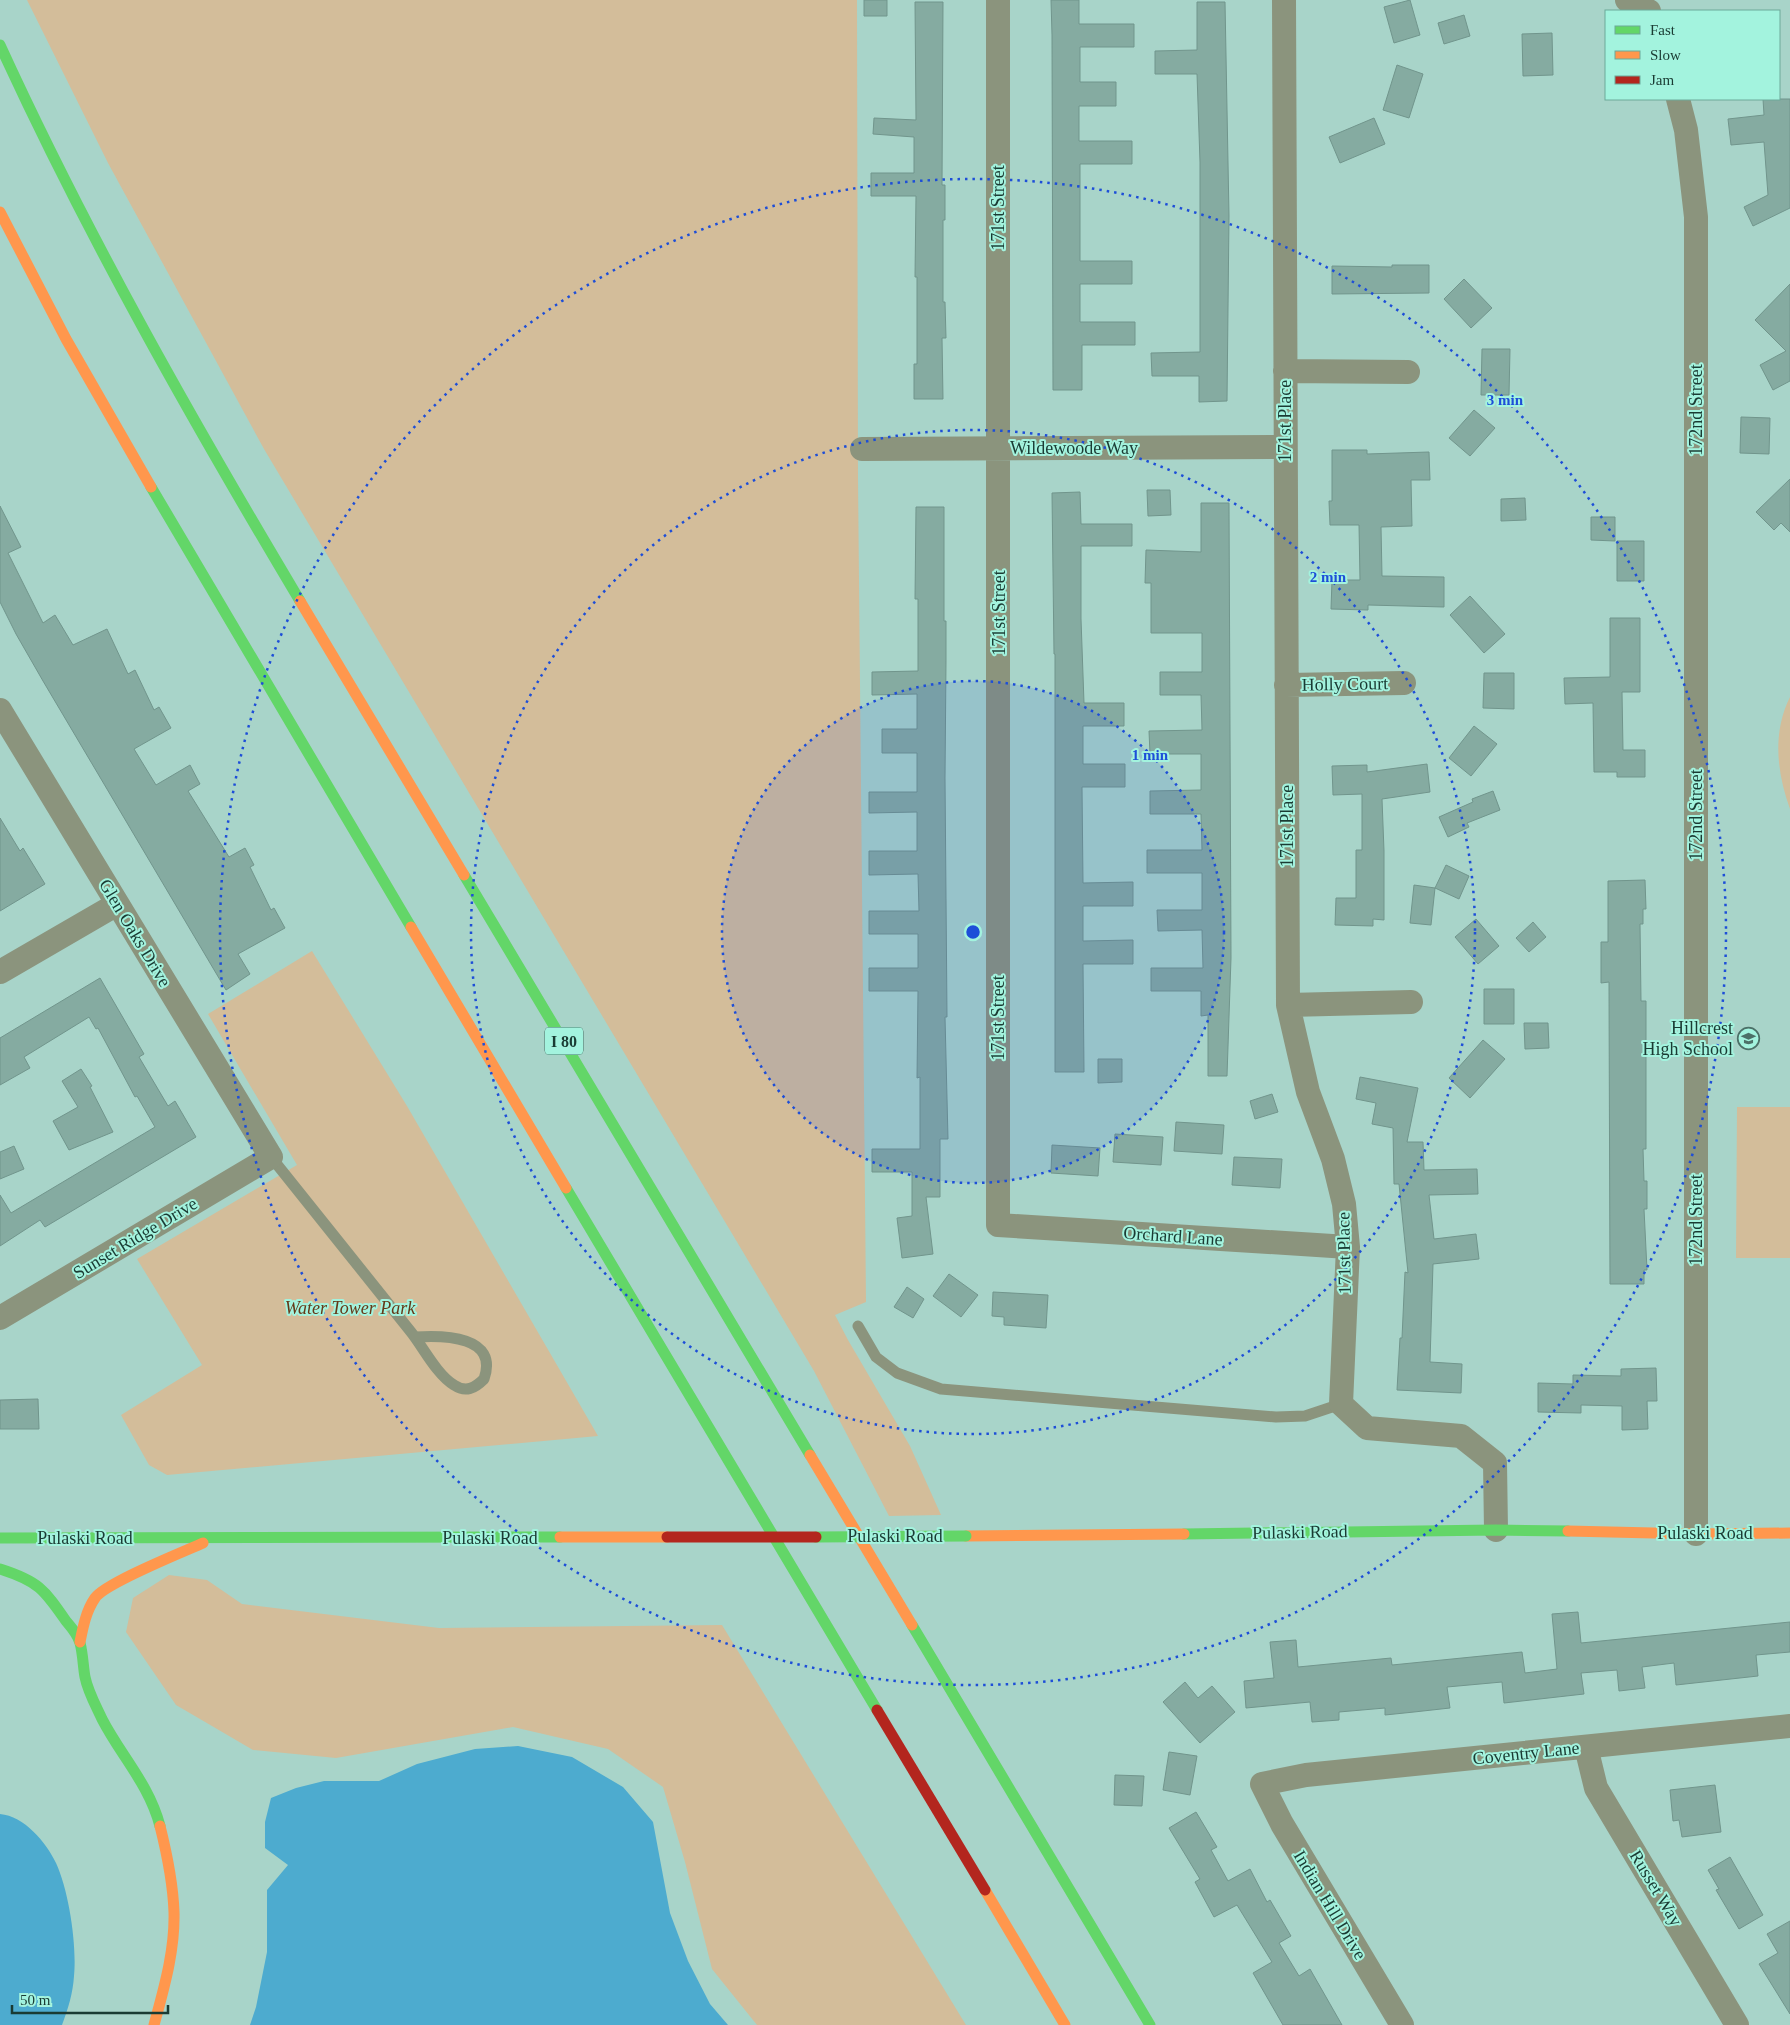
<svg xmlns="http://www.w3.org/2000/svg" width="1790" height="2025" font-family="'Times New Roman',serif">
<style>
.green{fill:#d3bd9a}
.water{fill:#4dabcf}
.building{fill:#85aba1;stroke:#71958c}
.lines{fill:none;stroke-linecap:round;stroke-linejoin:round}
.lane{stroke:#8b947d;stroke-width:11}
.street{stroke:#8b947d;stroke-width:24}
.fast{stroke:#63d668;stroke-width:11}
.slow{stroke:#ff974d;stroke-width:11}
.jam{stroke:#b3261e;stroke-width:11}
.fast-bridge{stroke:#63d668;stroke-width:11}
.jam-bridge{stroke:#b3261e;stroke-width:11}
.ring{fill:none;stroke:#1d4ed8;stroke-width:2.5;stroke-dasharray:2.5 5}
.labels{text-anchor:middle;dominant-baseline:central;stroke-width:4;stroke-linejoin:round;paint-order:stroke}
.shield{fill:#a3f3de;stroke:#437266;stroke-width:1}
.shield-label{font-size:16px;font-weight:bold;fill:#1a3b33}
.street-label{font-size:18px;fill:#1a3b33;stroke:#a3f3de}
.poi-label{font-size:18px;fill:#1a3b33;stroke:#a3f3de;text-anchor:end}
.park-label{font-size:18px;font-style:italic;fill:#643918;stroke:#a3f3de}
.centre{fill:#1d4ed8;stroke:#a3f3de;stroke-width:2.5}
.ring-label{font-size:15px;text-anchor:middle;font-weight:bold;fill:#1d4ed8;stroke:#a3f3de;stroke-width:4;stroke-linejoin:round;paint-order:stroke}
</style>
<rect width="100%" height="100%" fill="#a8d4c9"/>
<path class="green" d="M 27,0 L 857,0 L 858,478 L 866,1302 L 835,1315 L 848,1340 L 910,1446 L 941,1515 L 889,1516 L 814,1371 L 264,449 L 108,163 Z
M 1790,697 L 1790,809 C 1777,773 1772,733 1790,697 Z
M 312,951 L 407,1106 L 598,1436 L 167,1475 L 149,1465 L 121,1415 L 202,1365 L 137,1259 L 297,1165 L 208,1014 Z
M 1737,1107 L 1790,1107 L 1790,1258 L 1736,1258 Z
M 169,1575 L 207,1580 L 242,1604 L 439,1628 L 722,1625 L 966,2025 L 757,2025 L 712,1969 L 685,1862 L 663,1787 L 608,1749 L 513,1727 L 336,1758 L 253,1750 L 176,1705 L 126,1632 L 133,1598 Z"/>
<path class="water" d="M 518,1746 L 572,1757 L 623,1787 L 653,1822 L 670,1913 L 688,1961 L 710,2004 L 728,2025 L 250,2025 L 256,2007 L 267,1952 L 267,1890 L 288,1865 L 265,1848 L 265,1822 L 271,1798 L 296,1788 L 324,1781 L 379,1781 L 417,1764 L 475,1749 Z
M 0,1814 C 24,1816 46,1842 56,1863 C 69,1891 77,1946 74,1976 C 73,1993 68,2009 62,2025 L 0,2025 Z"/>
<path class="building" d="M 864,0 L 887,0 L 887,16 L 864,16 Z
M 1051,0 L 1079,0 L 1079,24 L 1134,24 L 1134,47 L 1080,47 L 1080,82 L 1116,82 L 1116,106 L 1079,106 L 1079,141 L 1132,141 L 1132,164 L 1080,164 L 1080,261 L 1132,261 L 1132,284 L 1080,284 L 1080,322 L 1135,322 L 1135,345 L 1082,345 L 1082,390 L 1053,390 L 1052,35 Z
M 1410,0 L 1420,35 L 1394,43 L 1384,7 Z
M 915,2 L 943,2 L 942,185 L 945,185 L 945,220 L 943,220 L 943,302 L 945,302 L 946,338 L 942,338 L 943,399 L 914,399 L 914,364 L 917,364 L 917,277 L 915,277 L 916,196 L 871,196 L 871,173 L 914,173 L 914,137 L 873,134 L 874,118 L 916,120 Z
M 1197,2 L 1225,2 L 1229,216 L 1227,401 L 1199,402 L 1199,376 L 1152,376 L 1151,353 L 1200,352 L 1200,162 L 1197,74 L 1155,74 L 1155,51 L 1197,50 Z
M 1464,15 L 1470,36 L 1444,44 L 1438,23 Z
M 1552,33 L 1553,75 L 1523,76 L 1522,34 Z
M 1397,65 L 1423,74 L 1409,118 L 1383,110 Z
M 1763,99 L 1790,99 L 1790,208 L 1753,226 L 1744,207 L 1768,195 L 1764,142 L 1731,145 L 1728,119 L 1764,115 Z
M 1374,118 L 1385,144 L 1340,163 L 1329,137 Z
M 1392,265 L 1429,265 L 1429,293 L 1332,294 L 1332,266 L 1392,267 Z
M 1464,279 L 1492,308 L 1471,328 L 1444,299 Z
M 1790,284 L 1790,381 L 1773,390 L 1760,365 L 1786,351 L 1755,320 Z
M 1482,349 L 1510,349 L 1509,395 L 1481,395 Z
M 1474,410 L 1495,428 L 1470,456 L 1449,438 Z
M 1741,417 L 1770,418 L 1769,454 L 1740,453 Z
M 1332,450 L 1367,450 L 1367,454 L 1429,452 L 1430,480 L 1411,480 L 1412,526 L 1381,527 L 1382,576 L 1444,577 L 1444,607 L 1368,605 L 1368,610 L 1331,609 L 1332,580 L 1360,580 L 1359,525 L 1330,525 L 1329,501 L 1332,501 Z
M 1790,479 L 1790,532 L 1781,523 L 1774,530 L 1756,512 Z
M 1147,490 L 1170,490 L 1171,515 L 1148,516 Z
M 1080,492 L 1081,524 L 1132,524 L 1132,546 L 1081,546 L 1081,619 L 1084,703 L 1124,703 L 1124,726 L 1083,726 L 1083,764 L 1125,764 L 1125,787 L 1082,787 L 1083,883 L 1133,882 L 1133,906 L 1083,906 L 1083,941 L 1133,940 L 1133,964 L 1083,964 L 1084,1072 L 1055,1072 L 1055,654 L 1054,654 L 1052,493 Z
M 1525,498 L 1526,520 L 1501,521 L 1501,499 Z
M 1201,503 L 1229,503 L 1231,958 L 1227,1076 L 1208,1076 L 1208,1015 L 1201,1016 L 1201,991 L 1151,991 L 1151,968 L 1203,968 L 1202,930 L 1158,931 L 1157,910 L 1202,910 L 1202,873 L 1147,873 L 1147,850 L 1202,850 L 1201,814 L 1150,814 L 1150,791 L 1201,790 L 1201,754 L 1150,754 L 1149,731 L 1202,730 L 1201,695 L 1160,695 L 1160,672 L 1202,672 L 1202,633 L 1151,633 L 1151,583 L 1145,583 L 1146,550 L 1201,552 Z
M 0,506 L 21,547 L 8,553 L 43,623 L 55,615 L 73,645 L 107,629 L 128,674 L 135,670 L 154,710 L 159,707 L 171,728 L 134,749 L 156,785 L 190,765 L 200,784 L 188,791 L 229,857 L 245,848 L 254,865 L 250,867 L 271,910 L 274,908 L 285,928 L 238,954 L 250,974 L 226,990 L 43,681 L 16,634 L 0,602 Z
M 916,507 L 944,507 L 944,621 L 946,621 L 946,661 L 945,778 L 947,1017 L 945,1017 L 948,1139 L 940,1139 L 940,1197 L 926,1197 L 933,1254 L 902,1258 L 897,1218 L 912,1216 L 912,1172 L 872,1172 L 872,1149 L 920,1149 L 920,1077 L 917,1078 L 918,991 L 869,991 L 869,968 L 918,968 L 918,934 L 869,934 L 869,911 L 919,911 L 918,874 L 869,875 L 869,851 L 917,851 L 917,812 L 869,813 L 869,792 L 917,792 L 917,753 L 882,753 L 882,729 L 917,729 L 917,694 L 872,695 L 872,672 L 918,671 L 918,599 L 915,599 Z
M 1591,517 L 1615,517 L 1615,541 L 1591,540 Z
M 1617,541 L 1644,541 L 1644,581 L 1617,581 Z
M 1470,596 L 1505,634 L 1484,653 L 1450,615 Z
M 1610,618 L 1640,618 L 1640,692 L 1622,692 L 1623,750 L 1645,750 L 1645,777 L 1617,777 L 1617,772 L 1594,772 L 1593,703 L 1565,704 L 1564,678 L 1610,677 Z
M 1484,673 L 1514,673 L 1514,709 L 1483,708 Z
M 1474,726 L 1497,744 L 1471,776 L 1449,758 Z
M 1427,764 L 1430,792 L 1382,799 L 1384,851 L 1384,920 L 1373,919 L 1373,926 L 1335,925 L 1336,898 L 1356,898 L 1356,850 L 1362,850 L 1362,794 L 1333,795 L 1332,766 L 1367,765 L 1367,772 Z
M 1493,791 L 1500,810 L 1467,823 L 1469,827 L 1448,837 L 1439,817 L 1473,802 L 1472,799 Z
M 0,818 L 20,851 L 23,848 L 45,884 L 0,911 Z
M 1446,865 L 1469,876 L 1459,899 L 1435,888 Z
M 1645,880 L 1646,909 L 1643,909 L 1643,924 L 1640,924 L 1641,1001 L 1646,1001 L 1646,1149 L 1643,1149 L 1644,1181 L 1647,1181 L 1647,1209 L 1644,1209 L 1647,1270 L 1644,1270 L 1644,1284 L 1610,1284 L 1609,982 L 1601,983 L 1601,942 L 1608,942 L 1608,881 Z
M 1414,885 L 1435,888 L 1431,925 L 1410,923 Z
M 1476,919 L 1499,946 L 1478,964 L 1455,937 Z
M 1533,922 L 1546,937 L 1529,952 L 1516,938 Z
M 100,978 L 144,1054 L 139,1057 L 168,1106 L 175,1101 L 196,1137 L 45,1227 L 40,1220 L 0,1246 L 0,1195 L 11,1213 L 155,1127 L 137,1096 L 135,1097 L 98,1028 L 96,1029 L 89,1017 L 24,1057 L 30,1068 L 0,1085 L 0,1038 Z
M 1484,989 L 1514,989 L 1514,1024 L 1484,1024 Z
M 1524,1023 L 1548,1023 L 1549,1048 L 1525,1049 Z
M 1483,1040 L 1505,1059 L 1470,1098 L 1449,1078 Z
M 1098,1059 L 1122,1059 L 1122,1082 L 1098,1083 Z
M 81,1069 L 92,1086 L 90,1087 L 113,1132 L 69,1150 L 53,1121 L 78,1107 L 62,1081 Z
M 1360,1077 L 1418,1088 L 1407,1142 L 1423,1142 L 1424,1170 L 1477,1169 L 1478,1194 L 1429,1195 L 1434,1239 L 1476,1234 L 1479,1259 L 1433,1264 L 1430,1362 L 1462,1364 L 1461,1393 L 1397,1390 L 1400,1338 L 1402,1338 L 1405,1272 L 1408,1273 L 1399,1184 L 1394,1184 L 1393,1128 L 1372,1124 L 1376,1103 L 1356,1099 Z
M 1272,1094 L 1278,1112 L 1255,1119 L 1250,1101 Z
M 1176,1122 L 1224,1125 L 1222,1154 L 1174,1151 Z
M 1115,1134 L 1163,1137 L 1161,1165 L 1113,1162 Z
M 1052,1145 L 1100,1148 L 1098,1176 L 1051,1173 Z
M 14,1146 L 24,1169 L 0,1179 L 0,1152 Z
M 1234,1157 L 1282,1159 L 1280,1188 L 1232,1185 Z
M 949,1274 L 978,1295 L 961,1317 L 933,1296 Z
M 907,1287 L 924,1299 L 913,1318 L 894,1307 Z
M 993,1292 L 1048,1295 L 1046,1328 L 1004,1325 L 1004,1317 L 992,1316 Z
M 1656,1368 L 1657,1401 L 1647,1401 L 1648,1429 L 1622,1430 L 1622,1406 L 1581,1405 L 1581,1413 L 1538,1412 L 1538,1383 L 1573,1384 L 1573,1375 L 1621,1376 L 1621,1369 Z
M 38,1399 L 39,1429 L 0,1429 L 0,1400 Z
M 1578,1612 L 1581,1643 L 1790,1622 L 1790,1652 L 1756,1655 L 1758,1676 L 1676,1685 L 1674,1663 L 1642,1667 L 1645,1688 L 1619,1691 L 1617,1670 L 1581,1673 L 1584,1694 L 1504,1703 L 1502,1682 L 1447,1687 L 1450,1708 L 1414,1712 L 1385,1715 L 1385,1708 L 1339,1712 L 1339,1720 L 1312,1722 L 1310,1702 L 1246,1708 L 1244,1681 L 1274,1678 L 1270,1642 L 1296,1640 L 1298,1667 L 1391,1658 L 1392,1665 L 1522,1652 L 1525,1673 L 1557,1669 L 1552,1614 Z
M 1185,1682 L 1198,1698 L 1212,1686 L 1235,1712 L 1200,1743 L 1163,1702 Z
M 1169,1752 L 1197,1756 L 1190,1795 L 1163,1790 Z
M 1115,1775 L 1144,1776 L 1142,1806 L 1114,1805 Z
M 1715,1785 L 1721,1832 L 1682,1837 L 1679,1820 L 1673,1821 L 1670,1790 Z
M 1196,1812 L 1217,1847 L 1211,1850 L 1228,1881 L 1250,1869 L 1267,1902 L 1270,1900 L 1291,1936 L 1279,1943 L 1299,1976 L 1310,1969 L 1342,2025 L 1283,2025 L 1253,1973 L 1272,1962 L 1237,1905 L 1214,1917 L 1195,1882 L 1200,1879 L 1169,1828 Z
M 1730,1857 L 1763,1915 L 1739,1929 L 1716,1890 L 1719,1889 L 1708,1870 Z
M 1790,1921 L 1790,2014 L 1759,1964 L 1778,1953 L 1767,1934 Z"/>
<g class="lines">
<path class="lane" d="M 271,1157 C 318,1215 364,1274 411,1332 C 423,1347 437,1375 454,1385 C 466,1393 475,1388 484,1379 C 499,1336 444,1335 415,1337
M 858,1326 L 876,1357 L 897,1373 L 941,1389 L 1276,1417 L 1305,1416 L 1341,1404"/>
<path class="street" d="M 998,0 L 998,1225 L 1348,1247
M 1284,0 L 1288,1005 L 1308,1092 L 1333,1159 L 1344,1204 L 1348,1247 L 1341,1404 L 1367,1428 L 1461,1436 L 1495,1463 L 1496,1530
M 1627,0 L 1649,11
M 1678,99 L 1686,130 L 1696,217 L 1696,1534
M 1285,371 L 1408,372
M 862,449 L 1285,447
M 1286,685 L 1404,683
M 0,710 L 271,1157 L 0,1318
M 0,972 L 117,904
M 1288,1005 L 1411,1002
M 1586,1747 L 1596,1788 L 1737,2025
M 1402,2025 L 1282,1824 L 1262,1784 L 1306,1775 L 1790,1726"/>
<path class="fast" d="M 0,45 C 88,237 192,420 300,601
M 151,487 L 411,927
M 464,875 L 810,1455
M 566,1188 L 877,1710
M 1184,1534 L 1496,1530 L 1568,1531
M 0,1538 L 560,1537
M 0,1569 C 38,1581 44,1589 66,1621 C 72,1628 78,1635 80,1643 C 83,1654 83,1666 85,1677 C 88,1692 96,1706 102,1719 C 121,1756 149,1784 160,1826
M 912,1625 L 1150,2025"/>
<path class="slow" d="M 0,212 L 66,339 L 151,487
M 300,601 L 464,875
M 411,927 L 566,1188
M 810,1455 L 912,1625
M 1568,1531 L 1696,1534 L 1790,1533
M 966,1536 L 1184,1534
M 560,1537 L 667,1537
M 80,1642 C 83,1627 86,1611 95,1598 C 105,1583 183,1552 203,1543
M 985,1890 L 1065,2025
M 154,2025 C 164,1988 175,1951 174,1912 C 173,1883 167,1854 160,1826"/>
<path class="jam" d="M 877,1710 L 985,1890"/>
<path class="fast-bridge" d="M 816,1537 L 966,1536"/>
<path class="jam-bridge" d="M 667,1537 L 816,1537"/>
</g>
<circle cx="973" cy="932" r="251" fill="#1d4ed8" fill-opacity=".12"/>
<g class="ring">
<circle cx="973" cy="932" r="251"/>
<circle cx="973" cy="932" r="502"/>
<circle cx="973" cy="932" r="753"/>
</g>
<defs>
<symbol id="school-ring" viewBox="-11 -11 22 22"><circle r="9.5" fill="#a3f3de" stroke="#4c7168" stroke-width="1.5"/><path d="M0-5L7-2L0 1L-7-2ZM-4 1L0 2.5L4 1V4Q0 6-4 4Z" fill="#4c7168"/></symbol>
</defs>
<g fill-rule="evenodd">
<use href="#school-ring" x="1736" y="1026" width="25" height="25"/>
</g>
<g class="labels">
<rect class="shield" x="545" y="1027.5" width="38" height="27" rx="4"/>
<g class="shield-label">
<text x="564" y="1041">I 80</text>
</g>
<g class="street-label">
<text transform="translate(998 208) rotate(-90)">171st Street</text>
<text transform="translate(1696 410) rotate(-90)">172nd Street</text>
<text transform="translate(1285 421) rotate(-90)">171st Place</text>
<text x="1074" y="448">Wildewoode Way</text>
<text transform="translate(999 613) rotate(-90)">171st Street</text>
<text transform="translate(1345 684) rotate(-1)">Holly Court</text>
<text transform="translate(1696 815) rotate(-90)">172nd Street</text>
<text transform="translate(1287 826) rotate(-90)">171st Place</text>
<text transform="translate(135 933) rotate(59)">Glen Oaks Drive</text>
<text transform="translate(998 1018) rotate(-90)">171st Street</text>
<text transform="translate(1696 1220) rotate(-90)">172nd Street</text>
<text transform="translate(1173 1236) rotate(4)">Orchard Lane</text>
<text transform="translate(135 1238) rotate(-31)">Sunset Ridge Drive</text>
<text transform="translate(1344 1253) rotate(-91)">171st Place</text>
<text transform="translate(1300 1532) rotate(-1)">Pulaski Road</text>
<text x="1705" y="1533">Pulaski Road</text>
<text x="895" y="1536">Pulaski Road</text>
<text x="85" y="1538">Pulaski Road</text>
<text x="490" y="1538">Pulaski Road</text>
<text transform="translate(1526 1753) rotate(-6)">Coventry Lane</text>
<text transform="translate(1656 1888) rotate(59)">Russet Way</text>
<text transform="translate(1330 1905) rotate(59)">Indian Hill Drive</text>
</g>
<g class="poi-label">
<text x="1733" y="1028">Hillcrest<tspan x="1733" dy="21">High School</tspan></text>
</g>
<g class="park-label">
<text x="350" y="1308">Water Tower Park</text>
</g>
</g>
<circle cx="973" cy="932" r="8" class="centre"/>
<g class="ring-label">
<text x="1505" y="405">3 min</text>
<text x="1328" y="582">2 min</text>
<text x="1150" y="760">1 min</text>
</g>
<rect x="1605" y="10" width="175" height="90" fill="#a3f3de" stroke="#6ca99a"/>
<rect x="1615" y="26" width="25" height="8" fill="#63d668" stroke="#6ca99a"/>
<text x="1650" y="35" font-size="15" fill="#1a3b33">Fast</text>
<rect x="1615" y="51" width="25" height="8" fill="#ff974d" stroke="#6ca99a"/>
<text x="1650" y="60" font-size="15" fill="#1a3b33">Slow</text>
<rect x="1615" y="76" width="25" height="8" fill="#b3261e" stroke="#6ca99a"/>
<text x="1650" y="85" font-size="15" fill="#1a3b33">Jam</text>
<path d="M12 2005v8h156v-8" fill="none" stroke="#1a3b33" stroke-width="2.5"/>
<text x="20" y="2005" font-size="15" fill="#1a3b33" stroke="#a3f3de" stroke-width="4" paint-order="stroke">50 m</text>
</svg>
